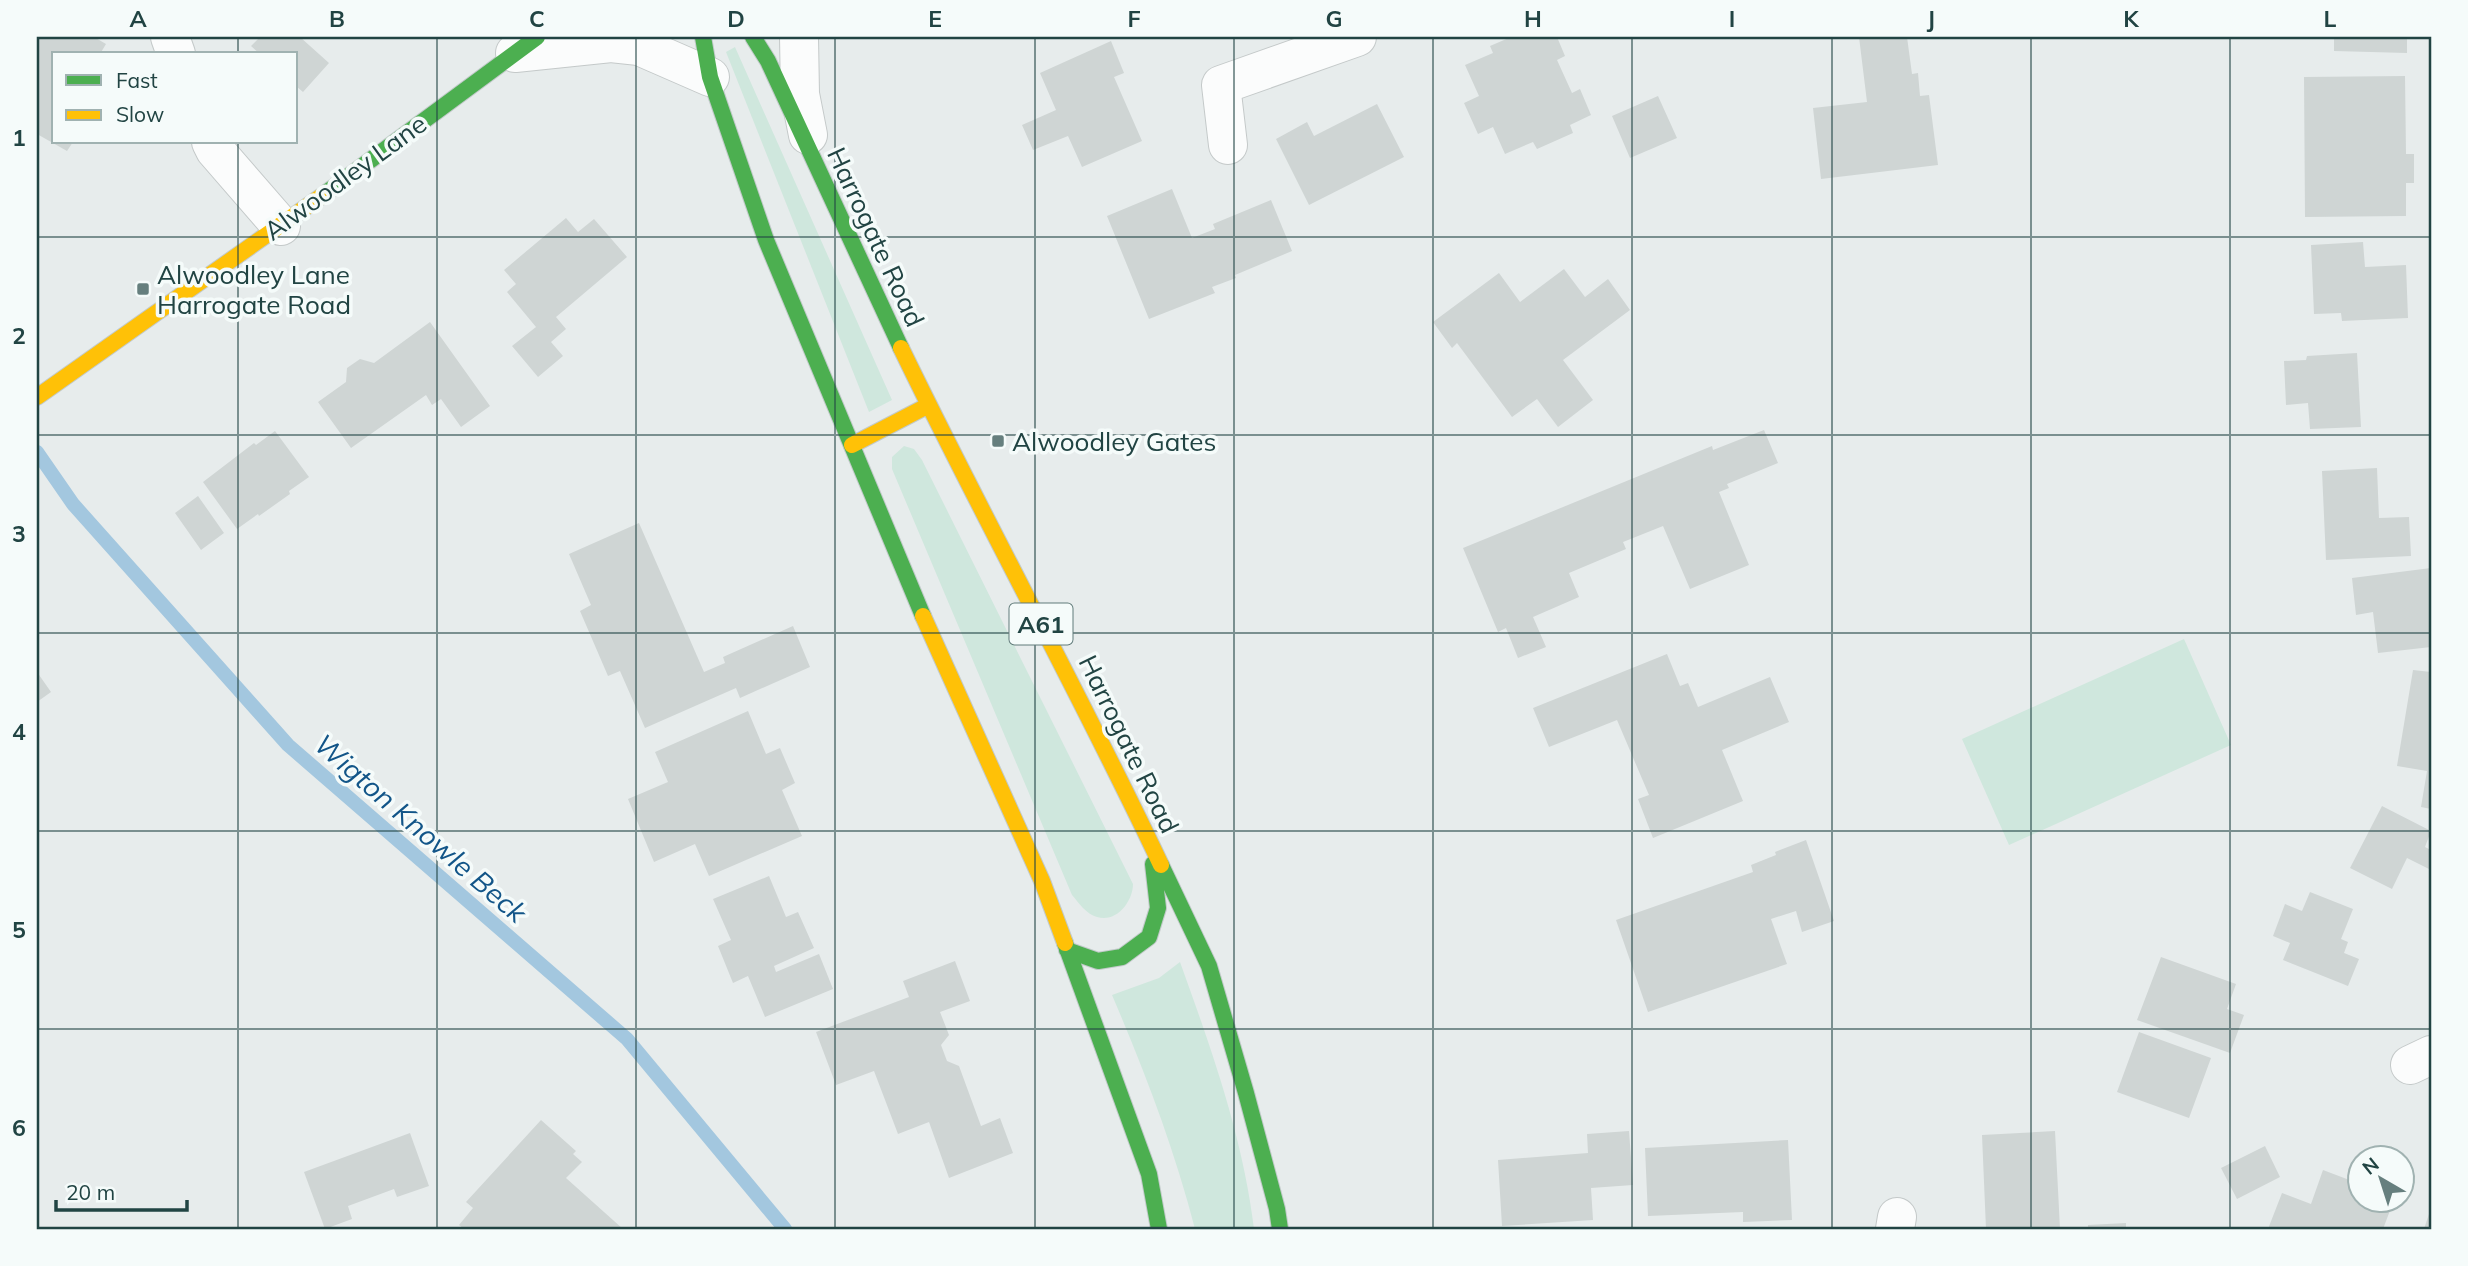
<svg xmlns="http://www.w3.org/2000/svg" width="2468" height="1266" font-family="Mulish,sans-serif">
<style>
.green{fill:#cfe7dd}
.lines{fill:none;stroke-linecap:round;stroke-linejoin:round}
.stream{stroke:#a3c7df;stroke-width:14}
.building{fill:#cfd5d4}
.street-casing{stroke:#c4c9c9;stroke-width:40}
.fast-casing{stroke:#c2caca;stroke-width:18}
.slow-casing{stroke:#c2caca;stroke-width:18}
.street{stroke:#fbfcfc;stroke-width:38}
.fast{stroke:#4caf50;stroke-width:16}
.slow{stroke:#ffc107;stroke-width:16}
.grid{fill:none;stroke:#214443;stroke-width:2;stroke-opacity:0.55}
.poi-dot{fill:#667f7e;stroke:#f5fbfa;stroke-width:2.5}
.labels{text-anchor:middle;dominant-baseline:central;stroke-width:7;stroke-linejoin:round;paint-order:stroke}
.shield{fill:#f5fbfa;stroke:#617b7a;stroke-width:2}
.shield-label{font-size:24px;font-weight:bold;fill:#214443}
.street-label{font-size:26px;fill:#214443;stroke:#f5fbfa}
.poi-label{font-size:26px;fill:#214443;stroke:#f5fbfa;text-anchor:start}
.water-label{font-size:28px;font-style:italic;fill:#125588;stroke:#f5fbfa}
.neatline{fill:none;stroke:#214443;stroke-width:2.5}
.grid-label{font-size:23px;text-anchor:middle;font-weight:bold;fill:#214443}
</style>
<rect width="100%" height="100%" fill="#e7ecec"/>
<path class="green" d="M 735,47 L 892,400 L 869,412 L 726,52 Z
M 904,446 L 914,449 L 922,460 L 1133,884 C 1133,901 1117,923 1097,917 C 1086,914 1079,903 1072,895 L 892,469 L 892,457 Z
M 2184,639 L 2231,745 L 2009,845 L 1962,739 Z
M 1180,962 C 1211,1048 1243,1137 1254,1229 L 1195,1229 C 1174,1148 1145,1072 1112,995 L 1159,978 Z"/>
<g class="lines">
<path class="stream" d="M 37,452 L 73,504 L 288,745 L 627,1039 L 785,1229"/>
</g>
<path class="building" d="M 38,37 L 58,37 L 62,39 L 64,37 L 94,37 L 106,44 L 100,54 L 54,54 L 54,142 L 73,142 L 67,151 L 37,134 Z
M 260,37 L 300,37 L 329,63 L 303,92 L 296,86 L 296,54 L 260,54 L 251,46 Z
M 1511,37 L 1557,37 L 1565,56 L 1557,60 L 1572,93 L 1580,89 L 1591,115 L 1570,125 L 1573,133 L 1537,149 L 1533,142 L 1505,154 L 1493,127 L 1478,134 L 1464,103 L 1479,96 L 1465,65 L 1493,53 L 1490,46 Z
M 1859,37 L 1907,37 L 1912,74 L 1918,73 L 1920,96 L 1929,95 L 1938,165 L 1821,179 L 1813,108 L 1867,102 Z
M 2334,37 L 2407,37 L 2407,53 L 2334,51 Z
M 1111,41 L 1124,73 L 1114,77 L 1142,141 L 1082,167 L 1068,136 L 1033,150 L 1022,125 L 1056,110 L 1040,73 Z
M 2405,76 L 2406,154 L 2414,154 L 2414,183 L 2406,183 L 2406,216 L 2305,217 L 2304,77 Z
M 1658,96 L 1677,138 L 1630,158 L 1612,116 Z
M 1377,104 L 1404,157 L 1309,205 L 1276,139 L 1307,122 L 1314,136 Z
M 1172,189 L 1192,238 L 1215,229 L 1213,224 L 1271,200 L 1292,251 L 1235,275 L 1236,278 L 1212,287 L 1215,293 L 1149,319 L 1107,216 Z
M 566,218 L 578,232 L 594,219 L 627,257 L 556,317 L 566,329 L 551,342 L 563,356 L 538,377 L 512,346 L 536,327 L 507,292 L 516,284 L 504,270 Z
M 2363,242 L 2365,267 L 2406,265 L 2408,318 L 2342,321 L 2341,313 L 2314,314 L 2311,245 Z
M 1564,269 L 1585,297 L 1608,279 L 1630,310 L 1563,360 L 1593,400 L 1558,427 L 1537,399 L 1512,417 L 1457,343 L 1452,348 L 1433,322 L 1499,273 L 1520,302 Z
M 430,322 L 490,406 L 461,427 L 441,399 L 432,405 L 426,395 L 351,448 L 318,402 L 346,382 L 347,368 L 360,359 L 374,363 Z
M 2357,353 L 2361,427 L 2310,429 L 2308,403 L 2286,405 L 2284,361 L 2306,360 L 2307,356 Z
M 1764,430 L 1778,463 L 1727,484 L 1729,488 L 1719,492 L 1749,565 L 1690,589 L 1663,526 L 1623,542 L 1626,549 L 1569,573 L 1579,597 L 1533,617 L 1546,647 L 1518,658 L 1506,628 L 1498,632 L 1463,548 L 1712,446 L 1713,450 Z
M 275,431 L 309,477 L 289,491 L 290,494 L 259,516 L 258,514 L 237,529 L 203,482 L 254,443 L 256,445 Z
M 2377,468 L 2379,518 L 2409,517 L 2411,556 L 2326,560 L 2322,471 Z
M 198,496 L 224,533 L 201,550 L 175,513 Z
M 639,523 L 704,672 L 725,663 L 723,657 L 793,626 L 810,667 L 740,698 L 736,688 L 645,728 L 620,671 L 608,676 L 580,611 L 591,605 L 569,554 Z
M 2431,568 L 2431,647 L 2378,653 L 2373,612 L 2356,615 L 2352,578 Z
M 1667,654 L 1680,686 L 1688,683 L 1698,707 L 1770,677 L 1789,722 L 1722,750 L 1743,801 L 1653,838 L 1638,799 L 1649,795 L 1617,720 L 1549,747 L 1533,708 Z
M 2413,670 L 2431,672 L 2431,809 L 2421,807 L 2427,771 L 2397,766 Z
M 37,672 L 51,692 L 37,702 Z
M 748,711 L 766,754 L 780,748 L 795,783 L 782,790 L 802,836 L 709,876 L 695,844 L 654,862 L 628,799 L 668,782 L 655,752 Z
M 2382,806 L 2431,831 L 2425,847 L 2431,850 L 2431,864 L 2429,869 L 2407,858 L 2392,889 L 2350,868 Z
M 1806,840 L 1834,921 L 1802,932 L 1796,911 L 1771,919 L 1787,964 L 1648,1012 L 1616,920 L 1753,872 L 1751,865 L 1776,855 L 1775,852 Z
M 769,876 L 786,917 L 798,912 L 814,948 L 774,966 L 776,972 L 819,954 L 833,989 L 765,1017 L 748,976 L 733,983 L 718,946 L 731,940 L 713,899 Z
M 2310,892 L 2353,909 L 2341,939 L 2348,942 L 2344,953 L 2359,959 L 2348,986 L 2283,960 L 2290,943 L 2273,936 L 2285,904 L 2302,911 Z
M 2161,957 L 2236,984 L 2227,1009 L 2244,1015 L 2230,1053 L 2137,1020 Z
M 955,961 L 970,1001 L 940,1012 L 949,1035 L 941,1045 L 947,1061 L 959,1066 L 981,1126 L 1000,1118 L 1013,1153 L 949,1178 L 929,1122 L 898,1134 L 874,1071 L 836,1085 L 816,1032 L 909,997 L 903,981 Z
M 2139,1032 L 2211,1058 L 2189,1118 L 2117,1092 Z
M 541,1120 L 576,1151 L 573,1154 L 582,1162 L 566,1178 L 623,1229 L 464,1229 L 459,1225 L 473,1208 L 466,1202 Z
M 1629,1131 L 1633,1185 L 1591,1188 L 1593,1220 L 1502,1226 L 1498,1160 L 1588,1153 L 1587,1134 Z
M 2055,1131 L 2060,1229 L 1986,1229 L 1982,1135 Z
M 410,1133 L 429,1186 L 397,1197 L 394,1189 L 348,1206 L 352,1219 L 325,1229 L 304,1172 Z
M 1788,1140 L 1792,1220 L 1743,1222 L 1743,1212 L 1648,1216 L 1645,1148 Z
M 2265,1146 L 2280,1177 L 2237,1199 L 2221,1168 Z
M 2323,1170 L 2360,1184 L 2360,1200 L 2394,1200 L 2383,1229 L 2268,1229 L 2282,1193 L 2311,1204 Z
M 2431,1208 L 2431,1229 L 2424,1229 Z
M 2126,1223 L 2126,1229 L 2088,1229 L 2088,1225 Z"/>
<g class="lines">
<defs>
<path id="street" d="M 170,37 L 176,54
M 799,37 L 800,94 L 808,135
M 515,53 L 611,43 L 639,46 L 710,77
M 211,142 L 215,150 L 281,226
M 1228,145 L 1221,85 L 1357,37
M 2410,1065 L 2431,1055
M 1895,1229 L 1897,1217"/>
<path id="fast" d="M 703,37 L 710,77 L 766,240 L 923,616
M 753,37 L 768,61 L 901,348
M 326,193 L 537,37
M 1161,865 L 1209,966 L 1246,1093 L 1277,1209 L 1280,1229
M 1065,943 L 1149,1174 L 1159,1229
M 1067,950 L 1098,961 L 1122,957 L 1149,937 L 1158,908 L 1153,864"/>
<path id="slow" d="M 901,348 C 985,522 1079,691 1161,865
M 37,397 L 326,193
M 852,445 L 929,405
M 923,616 L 1042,881 L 1065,943"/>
</defs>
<use href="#street" class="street-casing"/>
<use href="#fast" class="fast-casing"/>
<use href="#slow" class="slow-casing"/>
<use href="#street" class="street"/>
<use href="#fast" class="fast"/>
<use href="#slow" class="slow"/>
</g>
<path class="grid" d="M 238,37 L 238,54M 437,37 L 437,1229M 636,37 L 636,1229M 835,37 L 835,1229M 1035,37 L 1035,1229M 1234,37 L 1234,1229M 1433,37 L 1433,1229M 1632,37 L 1632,1229M 1832,37 L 1832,1229M 2031,37 L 2031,1229M 2230,37 L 2230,1229M 238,142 L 238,1229M 37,237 L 2431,237M 37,435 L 2431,435M 37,633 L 2431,633M 37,831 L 2431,831M 37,1029 L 2431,1029"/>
<g class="poi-dot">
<rect x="136" y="282" width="14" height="14" rx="3.5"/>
<rect x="991" y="434" width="14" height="14" rx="3.5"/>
</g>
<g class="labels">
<rect class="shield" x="1009.5" y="603.5" width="63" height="41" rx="5"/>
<g class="shield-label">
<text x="1041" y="624">A61</text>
</g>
<g class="street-label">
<text transform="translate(345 177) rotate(-36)">Alwoodley Lane</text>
<text transform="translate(876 237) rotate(65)">Harrogate Road</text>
<text transform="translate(1129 744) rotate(64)">Harrogate Road</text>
</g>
<g class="poi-label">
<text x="157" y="274">Alwoodley Lane<tspan x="157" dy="30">Harrogate Road</tspan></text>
<text x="1012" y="441">Alwoodley Gates</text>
</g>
<g class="water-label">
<text transform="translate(421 828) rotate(41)">Wigton Knowle Beck</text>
</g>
</g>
<rect width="2468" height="1266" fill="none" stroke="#f5fbfa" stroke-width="77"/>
<rect x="52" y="52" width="245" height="91" fill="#f5fbfa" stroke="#a0b2b1" stroke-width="2"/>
<rect x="66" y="75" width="35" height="10" fill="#4caf50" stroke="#a0b2b1" stroke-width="2"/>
<text x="116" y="88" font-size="21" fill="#214443">Fast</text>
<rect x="66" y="110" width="35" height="10" fill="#ffc107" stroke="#a0b2b1" stroke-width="2"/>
<text x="116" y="122" font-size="21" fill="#214443">Slow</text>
<g transform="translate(2381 1179) rotate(321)"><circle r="33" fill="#f5fbfa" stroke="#a0b2b1" stroke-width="2"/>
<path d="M0-5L12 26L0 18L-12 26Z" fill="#667f7e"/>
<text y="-10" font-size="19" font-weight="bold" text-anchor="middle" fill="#214443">N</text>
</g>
<path d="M56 1200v10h131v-10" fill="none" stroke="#214443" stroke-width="3.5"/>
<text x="66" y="1200" font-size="21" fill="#214443" stroke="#f5fbfa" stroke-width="5" paint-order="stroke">20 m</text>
<rect x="38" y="38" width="2392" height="1190" class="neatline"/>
<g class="grid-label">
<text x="138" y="27">A</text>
<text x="337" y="27">B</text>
<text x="537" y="27">C</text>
<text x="736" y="27">D</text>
<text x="935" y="27">E</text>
<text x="1134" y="27">F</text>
<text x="1334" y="27">G</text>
<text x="1533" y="27">H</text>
<text x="1732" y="27">I</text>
<text x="1931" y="27">J</text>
<text x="2131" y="27">K</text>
<text x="2330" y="27">L</text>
<text x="19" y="146">1</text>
<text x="19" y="344">2</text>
<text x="19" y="542">3</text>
<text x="19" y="740">4</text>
<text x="19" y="938">5</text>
<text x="19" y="1136">6</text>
</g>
</svg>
